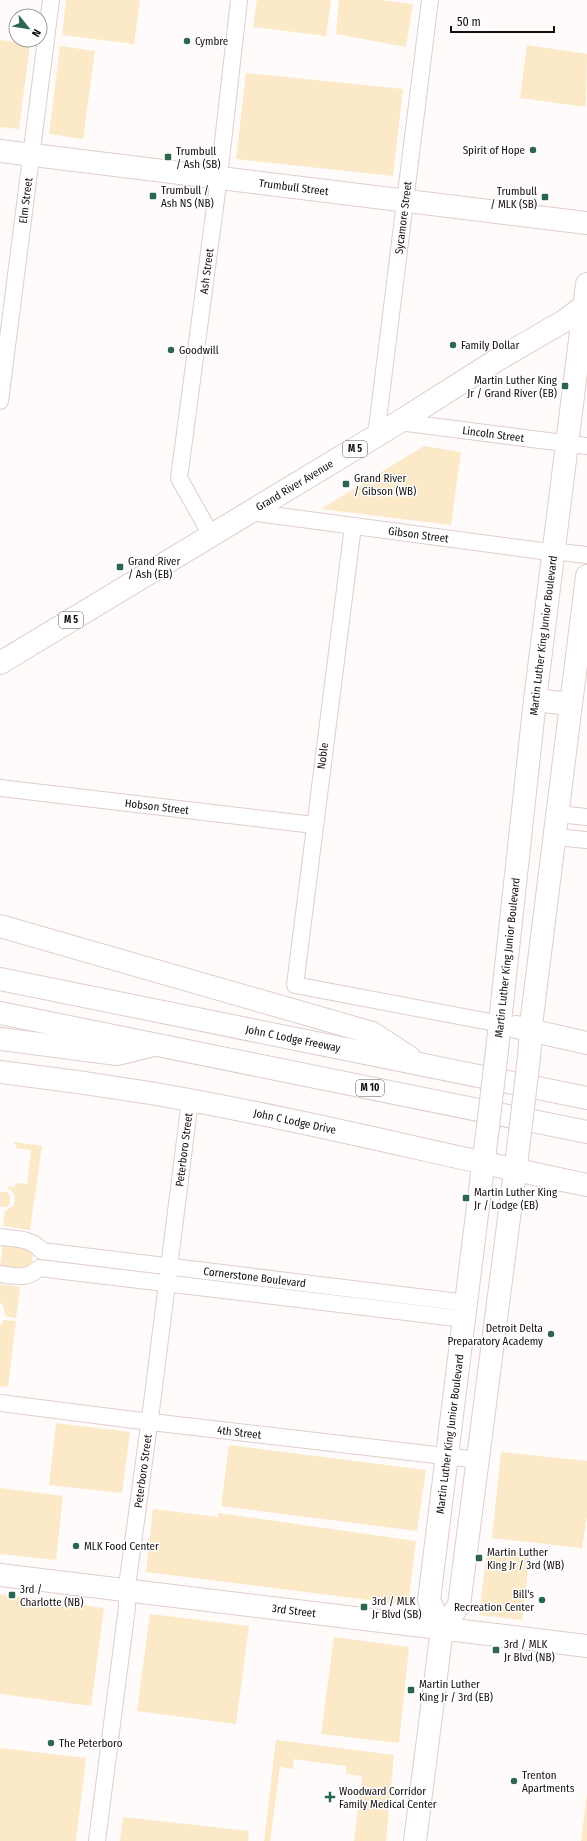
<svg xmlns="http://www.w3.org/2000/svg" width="587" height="1841" font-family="'Fira Sans Condensed',sans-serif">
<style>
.green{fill:#fbe9c8}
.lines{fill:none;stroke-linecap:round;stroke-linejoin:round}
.street-casing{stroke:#dfcecb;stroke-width:18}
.secondary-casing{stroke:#dfcecb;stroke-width:24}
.primary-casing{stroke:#dfcecb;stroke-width:24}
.highway-casing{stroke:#dfcecb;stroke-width:24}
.street{stroke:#fff;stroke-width:16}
.secondary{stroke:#fff;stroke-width:22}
.primary{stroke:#fff;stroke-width:22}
.highway{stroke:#fff;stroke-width:22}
.secondary-bridge-casing{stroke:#dfcecb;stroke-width:24;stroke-linecap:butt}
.secondary-bridge{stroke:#fff;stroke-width:22}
.poi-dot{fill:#2c664f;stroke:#fff;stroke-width:1.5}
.labels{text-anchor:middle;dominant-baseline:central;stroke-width:3;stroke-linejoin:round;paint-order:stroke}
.shield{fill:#fff;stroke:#5a5656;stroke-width:1}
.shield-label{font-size:10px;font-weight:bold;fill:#140e0d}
.poi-label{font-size:11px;fill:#140e0d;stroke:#fff;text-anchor:start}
.street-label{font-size:11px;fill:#140e0d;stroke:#fff}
</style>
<rect width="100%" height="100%" fill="#fefbfa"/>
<path class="green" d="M 66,0 L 140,0 L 134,44 L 62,35 Z
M 257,0 L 331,0 L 326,36 L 253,27 Z
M 339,0 L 380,0 L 413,4 L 406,47 L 336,34 Z
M 0,40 L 30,44 L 19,129 L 0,127 Z
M 527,45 L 587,54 L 586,107 L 520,98 Z
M 60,46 L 95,51 L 83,139 L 49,134 Z
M 246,73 L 403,89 L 393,176 L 236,159 Z
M 424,446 L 461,452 L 451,525 L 321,509 Z
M 14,1142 L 42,1146 L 30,1230 L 3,1226 L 5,1211 L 13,1206 C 17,1199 15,1191 7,1188 L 8,1186 L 15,1187 L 15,1183 L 27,1184 L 31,1150 L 16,1148 L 17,1145 L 14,1144 Z
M 0,1192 L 7,1192 L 10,1196 L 10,1204 L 6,1207 L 0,1207 Z
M 3,1244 L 26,1247 L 32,1252 C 37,1273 13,1268 0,1266 Z
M 0,1284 L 20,1287 L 16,1318 L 5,1316 L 3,1306 L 0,1302 Z
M 4,1320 L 16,1321 L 8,1387 L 0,1386 L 0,1326 Z
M 56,1423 L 130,1432 L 122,1493 L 49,1485 Z
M 229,1445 L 426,1470 L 417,1531 L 221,1506 Z
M 501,1452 L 587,1461 L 587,1517 L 582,1548 L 492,1538 Z
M 0,1488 L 63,1496 L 56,1560 L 0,1554 Z
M 153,1509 L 218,1517 L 218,1513 L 416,1541 L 408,1605 L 146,1572 Z
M 487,1549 L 530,1554 L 522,1620 L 479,1615 Z
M 0,1594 L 104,1608 L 91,1706 L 0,1694 Z
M 150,1614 L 249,1626 L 236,1724 L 137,1711 Z
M 334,1637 L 409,1647 L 399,1743 L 321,1734 Z
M 276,1740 L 394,1755 L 386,1841 L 354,1841 L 362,1776 L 346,1774 L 346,1766 L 294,1759 L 293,1769 L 280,1767 L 270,1841 L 264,1841 Z
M 0,1748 L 86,1758 L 76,1841 L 0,1841 Z
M 587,1793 L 587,1841 L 581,1841 Z
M 123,1817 L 249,1831 L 248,1841 L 120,1841 Z"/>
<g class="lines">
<defs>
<g id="street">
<path id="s1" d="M 0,401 L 51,0"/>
<path id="s2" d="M 399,422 L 587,446"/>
<path id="s3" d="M 376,436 L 430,0"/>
<path id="s4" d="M 249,512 L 542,551 L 553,551 L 587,555"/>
<path d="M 353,526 L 295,985 L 501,1024"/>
<path id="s5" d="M 211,535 L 179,478 L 219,177 L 239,0"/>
<path id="s6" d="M 0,788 L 314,825"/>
<path d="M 558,814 L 587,817"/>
<path d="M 555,837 L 587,840"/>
<path id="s7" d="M 0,1237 C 15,1239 32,1238 42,1251 L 467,1303"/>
<path d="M 0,1274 C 15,1276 27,1280 39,1268 L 464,1319"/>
<path id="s8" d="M 0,1403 L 134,1420 L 479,1460"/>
<path id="s9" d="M 97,1841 L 127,1607 L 126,1591 L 129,1572 L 152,1403 L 190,1100"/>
</g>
<g id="secondary">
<path id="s10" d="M 0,151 L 587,223"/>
<path d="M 535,700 L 571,704"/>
<path d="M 516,1027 L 587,1043"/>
<path id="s11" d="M 497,1050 L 535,700 L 587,284"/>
<path d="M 529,1057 L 532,1017 L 587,576"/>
<path id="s12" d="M 0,1072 C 50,1078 100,1085 150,1093 C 296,1118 441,1155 587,1185"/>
<path id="s13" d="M 0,1575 L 587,1646"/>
<path id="s14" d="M 442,1629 L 429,1600 L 488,1126"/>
<path d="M 415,1841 L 442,1629 L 459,1605 L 520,1133"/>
</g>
<g id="primary">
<path id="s15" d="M 0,663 L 399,422 L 497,360 L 564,321 L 587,304"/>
</g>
<g id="highway">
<path d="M 0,926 L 372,1033 L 409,1057"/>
<path id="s16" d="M 0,979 L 587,1098"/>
<path d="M 0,1013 L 587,1132"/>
<path d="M 0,1039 L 117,1054 L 149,1046"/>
</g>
</defs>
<use href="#street" class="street-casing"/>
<use href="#secondary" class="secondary-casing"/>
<use href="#primary" class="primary-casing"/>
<use href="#highway" class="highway-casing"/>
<use href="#street" class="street"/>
<use href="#secondary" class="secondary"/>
<use href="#primary" class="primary"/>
<use href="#highway" class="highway"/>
<defs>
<path id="secondary-bridge" d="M 488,1126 L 497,1050
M 520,1133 L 529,1057"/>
</defs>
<use href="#secondary-bridge" class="secondary-bridge-casing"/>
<use href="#secondary-bridge" class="secondary-bridge"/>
</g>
<g class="poi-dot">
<circle cx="187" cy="41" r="4"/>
<circle cx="533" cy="150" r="4"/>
<rect x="164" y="153" width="8" height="8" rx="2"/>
<rect x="149" y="192" width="8" height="8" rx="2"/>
<rect x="541" y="193" width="8" height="8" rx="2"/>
<circle cx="453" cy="345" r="4"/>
<circle cx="171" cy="350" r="4"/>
<rect x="561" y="382" width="8" height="8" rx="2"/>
<rect x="342" y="480" width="8" height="8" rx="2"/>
<rect x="116" y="563" width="8" height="8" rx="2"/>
<rect x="462" y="1194" width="8" height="8" rx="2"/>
<circle cx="551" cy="1334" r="4"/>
<circle cx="76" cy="1546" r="4"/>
<rect x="475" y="1554" width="8" height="8" rx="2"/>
<rect x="8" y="1591" width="8" height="8" rx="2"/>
<circle cx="542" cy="1600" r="4"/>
<rect x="360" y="1603" width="8" height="8" rx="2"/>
<rect x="492" y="1646" width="8" height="8" rx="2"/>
<rect x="407" y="1686" width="8" height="8" rx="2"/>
<circle cx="51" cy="1743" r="4"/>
<circle cx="514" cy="1781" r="4"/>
<path d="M328 1791h4v4h4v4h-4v4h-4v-4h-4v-4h4z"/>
</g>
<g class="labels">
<g class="shield">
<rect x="343" y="441" width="24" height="16" rx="3"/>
<rect x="59" y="612" width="24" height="16" rx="3"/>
<rect x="356" y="1080" width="28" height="16" rx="3"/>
</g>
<g class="shield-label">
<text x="355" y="449">M 5</text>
<text x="71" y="620">M 5</text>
<text x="370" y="1088">M 10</text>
</g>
<g class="poi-label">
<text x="195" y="41">Cymbre</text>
<text x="525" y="150" text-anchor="end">Spirit of Hope</text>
<text x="176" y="151">Trumbull<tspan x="176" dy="13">/ Ash (SB)</tspan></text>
<text x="161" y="190">Trumbull /<tspan x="161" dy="13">Ash NS (NB)</tspan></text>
<text x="537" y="191" text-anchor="end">Trumbull<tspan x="537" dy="13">/ MLK (SB)</tspan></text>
<text x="461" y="345">Family Dollar</text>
<text x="179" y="350">Goodwill</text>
<text x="557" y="380" text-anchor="end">Martin Luther King<tspan x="557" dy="13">Jr / Grand River (EB)</tspan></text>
<text x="354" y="478">Grand River<tspan x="354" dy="13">/ Gibson (WB)</tspan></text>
<text x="128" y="561">Grand River<tspan x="128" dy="13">/ Ash (EB)</tspan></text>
<text x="474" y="1192">Martin Luther King<tspan x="474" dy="13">Jr / Lodge (EB)</tspan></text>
<text x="543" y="1328" text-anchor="end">Detroit Delta<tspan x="543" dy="13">Preparatory Academy</tspan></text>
<text x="84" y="1546">MLK Food Center</text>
<text x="487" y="1552">Martin Luther<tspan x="487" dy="13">King Jr / 3rd (WB)</tspan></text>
<text x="20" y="1589">3rd /<tspan x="20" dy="13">Charlotte (NB)</tspan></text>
<text x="534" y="1594" text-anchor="end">Bill's<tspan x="534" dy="13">Recreation Center</tspan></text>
<text x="372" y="1601">3rd / MLK<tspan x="372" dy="13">Jr Blvd (SB)</tspan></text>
<text x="504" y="1644">3rd / MLK<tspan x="504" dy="13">Jr Blvd (NB)</tspan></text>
<text x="419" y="1684">Martin Luther<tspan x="419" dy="13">King Jr / 3rd (EB)</tspan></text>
<text x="59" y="1743">The Peterboro</text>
<text x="522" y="1775">Trenton<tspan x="522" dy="13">Apartments</tspan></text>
<text x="339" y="1791">Woodward Corridor<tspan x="339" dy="13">Family Medical Center</tspan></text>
</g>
<g class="street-label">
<text stroke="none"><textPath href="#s10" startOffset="296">Trumbull Street</textPath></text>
<text stroke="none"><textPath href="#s1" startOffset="202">Elm Street</textPath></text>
<text stroke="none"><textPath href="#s3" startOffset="220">Sycamore Street</textPath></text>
<text stroke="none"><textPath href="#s5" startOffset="274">Ash Street</textPath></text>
<text stroke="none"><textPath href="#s2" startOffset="95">Lincoln Street</textPath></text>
<text stroke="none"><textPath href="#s15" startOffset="344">Grand River Avenue</textPath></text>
<text stroke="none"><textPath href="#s4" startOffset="171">Gibson Street</textPath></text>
<text stroke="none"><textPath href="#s11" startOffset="417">Martin Luther King Junior Boulevard</textPath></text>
<text transform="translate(323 756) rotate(-83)">Noble</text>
<text stroke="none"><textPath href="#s6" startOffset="158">Hobson Street</textPath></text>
<text stroke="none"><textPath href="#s11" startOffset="93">Martin Luther King Junior Boulevard</textPath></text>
<text stroke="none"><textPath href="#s16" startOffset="299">John C Lodge Freeway</textPath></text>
<text stroke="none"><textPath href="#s12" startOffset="299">John C Lodge Drive</textPath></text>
<text stroke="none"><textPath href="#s9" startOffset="697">Peterboro Street</textPath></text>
<text stroke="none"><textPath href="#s7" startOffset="260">Cornerstone Boulevard</textPath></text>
<text stroke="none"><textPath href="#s8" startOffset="241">4th Street</textPath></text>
<text stroke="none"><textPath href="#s14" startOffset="199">Martin Luther King Junior Boulevard</textPath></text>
<text stroke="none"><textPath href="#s9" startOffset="373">Peterboro Street</textPath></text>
<text stroke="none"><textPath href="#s13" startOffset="296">3rd Street</textPath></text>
</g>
</g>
<g transform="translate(28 28) rotate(120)"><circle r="19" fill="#ffffff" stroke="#a19f9e"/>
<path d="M0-3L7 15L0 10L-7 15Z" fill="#2c664f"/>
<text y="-6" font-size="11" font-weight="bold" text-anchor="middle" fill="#140e0d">N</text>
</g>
<path d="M451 26v6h103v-6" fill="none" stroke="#140e0d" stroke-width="2"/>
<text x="457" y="26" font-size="12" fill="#140e0d" stroke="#ffffff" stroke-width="3" paint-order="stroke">50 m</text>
</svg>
